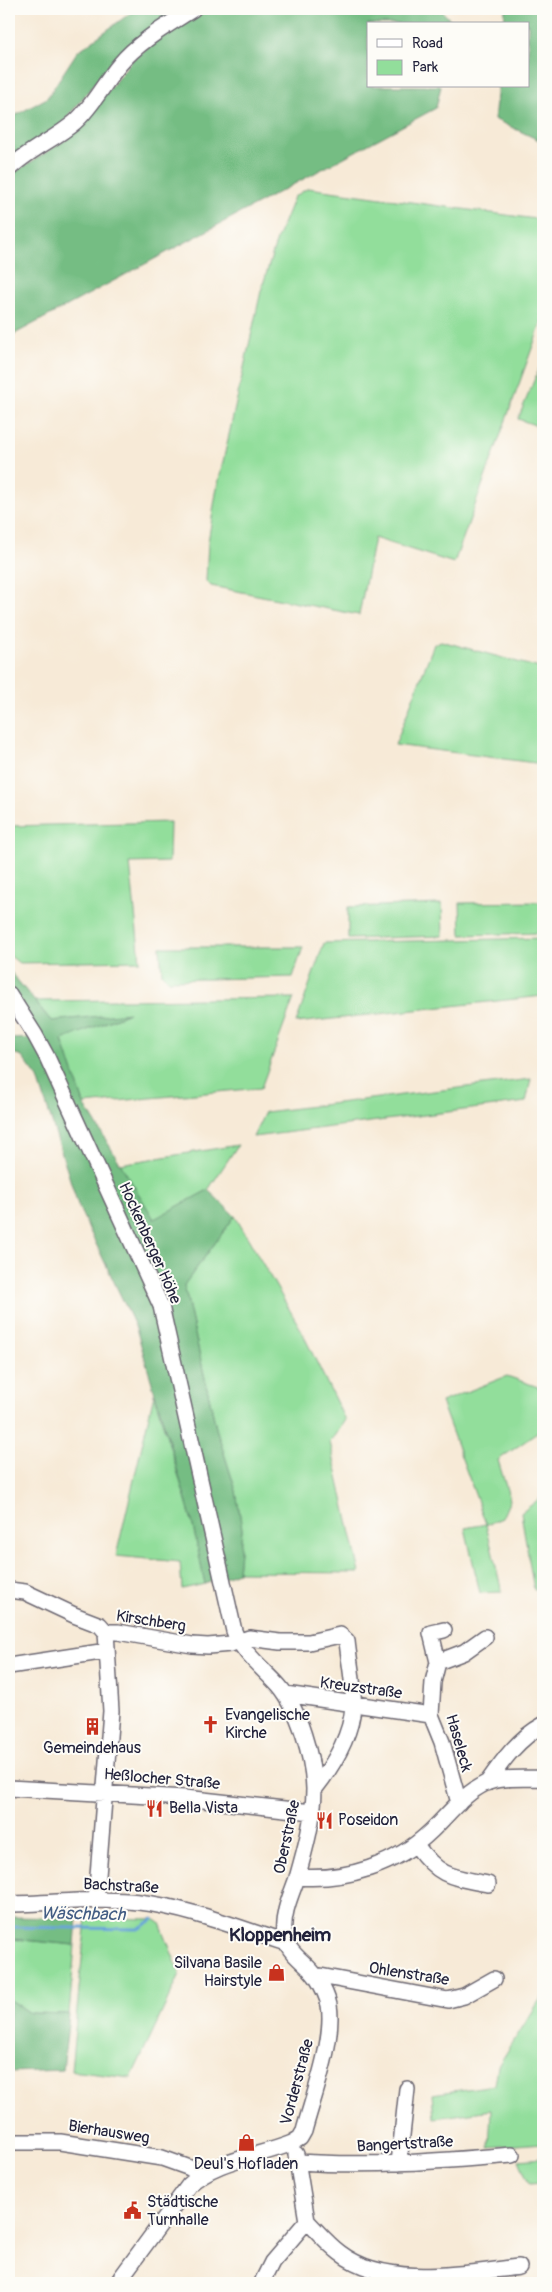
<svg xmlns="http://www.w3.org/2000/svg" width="552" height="2292" font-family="Pangolin,sans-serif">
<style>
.green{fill:#92de9b;stroke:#5a806b}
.forest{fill:#75bd83;stroke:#4c705f}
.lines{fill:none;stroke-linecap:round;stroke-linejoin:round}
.stream{stroke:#6aa4da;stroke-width:3}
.minor-casing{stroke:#6d6872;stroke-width:18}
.minor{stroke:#fff;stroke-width:15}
.labels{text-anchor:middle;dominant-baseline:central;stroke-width:4;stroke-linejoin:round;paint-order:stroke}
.street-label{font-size:16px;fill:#22223b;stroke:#fdfcf7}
.poi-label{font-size:16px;fill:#22223b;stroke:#fdfcf7;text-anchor:start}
.water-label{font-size:18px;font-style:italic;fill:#425c83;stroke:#fdfcf7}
.quarter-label{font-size:19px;font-weight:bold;fill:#22223b;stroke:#fdfcf7}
</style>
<rect width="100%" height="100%" fill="#fdfcf7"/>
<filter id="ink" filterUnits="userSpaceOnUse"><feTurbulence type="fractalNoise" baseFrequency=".02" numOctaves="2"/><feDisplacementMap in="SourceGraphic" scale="10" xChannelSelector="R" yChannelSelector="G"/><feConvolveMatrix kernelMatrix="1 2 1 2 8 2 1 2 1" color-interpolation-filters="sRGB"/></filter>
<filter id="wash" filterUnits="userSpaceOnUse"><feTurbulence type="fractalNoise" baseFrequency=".0096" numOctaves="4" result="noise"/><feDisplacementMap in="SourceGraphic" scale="20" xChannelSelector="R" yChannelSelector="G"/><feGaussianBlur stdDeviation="1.12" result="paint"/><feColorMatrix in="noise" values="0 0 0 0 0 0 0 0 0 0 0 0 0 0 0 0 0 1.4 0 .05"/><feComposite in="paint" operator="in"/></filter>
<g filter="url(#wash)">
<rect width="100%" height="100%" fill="#f7ead7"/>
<path class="green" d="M 308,188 L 543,220 L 543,318 L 454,563 L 374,538 L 359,615 L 211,586 L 206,581 L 208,542 L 216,493 L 261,291 L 277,239 L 294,197 Z
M 543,359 L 543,428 L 518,419 Z
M 441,641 L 543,669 L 543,764 L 395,745 L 434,644 Z
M 170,822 L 169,862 L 130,863 L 140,961 L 19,963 L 9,955 L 9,826 Z
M 543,902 L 543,933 L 461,935 L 460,903 Z
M 442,904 L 443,936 L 348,939 L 348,907 Z
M 543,938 L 543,996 L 296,1023 L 324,943 Z
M 160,947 L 303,947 L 293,977 L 168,980 L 162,974 Z
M 294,998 L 261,1088 L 84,1104 L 62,1040 L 127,1014 L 51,1021 L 35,1001 Z
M 531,1079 L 526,1102 L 253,1137 L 265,1112 Z
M 238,1145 L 208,1190 L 154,1220 L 120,1164 Z
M 235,1216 L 299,1326 L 345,1420 L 330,1442 L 360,1573 L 238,1572 L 242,1529 L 236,1491 L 216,1428 L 184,1285 Z
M 507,1376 L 538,1387 L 543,1396 L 543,1429 L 498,1460 L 510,1500 L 502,1518 L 486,1525 L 502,1592 L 480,1593 L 465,1528 L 486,1524 L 441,1402 Z
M 154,1394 L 192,1521 L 205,1584 L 182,1589 L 180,1562 L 116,1556 Z
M 543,1496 L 543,1590 L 534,1590 L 521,1513 Z
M 86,1918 L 154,1919 L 160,1923 L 180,1974 L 131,2078 L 71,2071 Z
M 12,1939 L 75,1945 L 69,2014 L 30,2013 L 9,1999 L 9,1943 Z
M 543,1995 L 543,2143 L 489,2147 L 491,2110 L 434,2118 L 432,2094 L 495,2085 L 498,2066 Z
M 543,2158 L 543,2183 L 529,2184 L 519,2160 Z"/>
<path class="forest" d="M 136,9 L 184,9 L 132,42 L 112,62 L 62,124 L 9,161 L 9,119 L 47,98 L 77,52 Z
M 208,9 L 440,9 L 454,24 L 368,24 L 368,86 L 441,86 L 436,108 L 9,337 L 9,176 L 70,137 L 87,118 L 132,60 L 154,42 Z
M 505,9 L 543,9 L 543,142 L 494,119 L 498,86 L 528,86 L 528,24 L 504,24 Z
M 9,970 L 51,1021 L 129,1013 L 62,1040 L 84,1104 L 154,1219 L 208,1190 L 235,1216 L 184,1285 L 216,1428 L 236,1491 L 242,1529 L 238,1572 L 205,1584 L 192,1521 L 136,1328 L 79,1208 L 38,1078 L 22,1057 L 9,1051 L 9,1039 L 42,1038 L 9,983 Z
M 9,1917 L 77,1918 L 75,1945 L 12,1939 L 9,1943 Z
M 9,1999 L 30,2013 L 69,2014 L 63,2070 L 9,2072 Z"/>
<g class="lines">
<path class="stream" d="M 9,1927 L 138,1929 L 154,1919"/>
</g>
</g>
<g filter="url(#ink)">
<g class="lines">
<defs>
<path id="minor" d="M 9,169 C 28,150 54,140 75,122 C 93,106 104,83 120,64 C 139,41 168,25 193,9
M 9,994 L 35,1035 L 47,1057 L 161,1306 L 234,1631 C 242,1653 264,1669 279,1686 C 299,1709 313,1758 314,1789 C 314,1818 305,1850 297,1878 C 291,1895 282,1914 284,1933 C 287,1955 306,1961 317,1978 C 322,1986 327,1995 329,2005 C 335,2039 313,2097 304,2131 L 300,2138 L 292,2143 C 258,2157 217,2159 189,2185 L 117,2283
M 9,1590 L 25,1592 L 74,1615 L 100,1625 L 106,1632 L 118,1632 L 192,1645 L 208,1646 L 231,1644 L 249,1638 L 280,1642 L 309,1642 L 340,1635 L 347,1641 C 349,1662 355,1686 353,1707 C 351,1737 332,1767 314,1790
M 438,1662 L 431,1633 L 444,1630
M 9,1666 L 107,1651
M 285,1694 L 431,1715
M 487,1783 C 503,1760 519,1738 543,1725
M 9,1788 L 185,1798 L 312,1812
M 459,1803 L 442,1742 L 431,1715 L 433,1682 L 438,1662 L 464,1652 L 485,1637
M 416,1845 C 439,1877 451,1877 488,1884
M 297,1877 C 346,1881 396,1865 431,1831 C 449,1814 463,1794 486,1783 C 502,1776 526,1779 543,1778
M 96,1901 L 111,1711 L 106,1632
M 9,1904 C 52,1904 96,1897 139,1902 C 189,1908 238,1928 286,1943
M 315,1975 L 448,2000 L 464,1996 L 494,1979
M 9,2142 L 60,2142 L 162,2158 L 190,2168 L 200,2175
M 299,2162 C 370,2167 441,2161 512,2155
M 399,2163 L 407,2089
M 307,2221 C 318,2232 328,2244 340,2253 C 387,2289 465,2273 519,2267
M 263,2283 L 263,2280 L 272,2262 L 307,2221 L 296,2154"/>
</defs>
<use href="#minor" class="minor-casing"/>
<use href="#minor" class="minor"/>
</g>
</g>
<defs>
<symbol id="church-bare" viewBox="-9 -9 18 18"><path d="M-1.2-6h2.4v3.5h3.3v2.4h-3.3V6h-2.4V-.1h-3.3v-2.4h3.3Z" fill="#c8321e" stroke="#fdfcf7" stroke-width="2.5" paint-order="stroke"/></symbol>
<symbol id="building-bare" viewBox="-9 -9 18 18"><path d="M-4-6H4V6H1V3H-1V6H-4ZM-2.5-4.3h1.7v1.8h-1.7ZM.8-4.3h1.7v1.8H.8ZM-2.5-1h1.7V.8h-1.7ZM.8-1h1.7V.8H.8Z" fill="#c8321e" stroke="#fdfcf7" stroke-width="2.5" paint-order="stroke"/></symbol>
<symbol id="restaurant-bare" viewBox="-9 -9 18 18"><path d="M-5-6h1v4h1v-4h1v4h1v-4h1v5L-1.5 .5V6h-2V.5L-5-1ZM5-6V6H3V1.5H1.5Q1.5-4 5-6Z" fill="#c8321e" stroke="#fdfcf7" stroke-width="2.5" paint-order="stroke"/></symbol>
<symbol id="shop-bare" viewBox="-9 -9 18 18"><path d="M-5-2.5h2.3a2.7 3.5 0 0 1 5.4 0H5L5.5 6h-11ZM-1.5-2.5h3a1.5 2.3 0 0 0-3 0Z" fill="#c8321e" stroke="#fdfcf7" stroke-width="2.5" paint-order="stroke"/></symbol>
<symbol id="civic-bare" viewBox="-9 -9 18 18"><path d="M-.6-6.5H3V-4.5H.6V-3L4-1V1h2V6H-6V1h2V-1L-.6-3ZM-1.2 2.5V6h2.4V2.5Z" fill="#c8321e" stroke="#fdfcf7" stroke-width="2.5" paint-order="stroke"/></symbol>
</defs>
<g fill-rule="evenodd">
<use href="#church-bare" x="198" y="1712" width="25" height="25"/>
<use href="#building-bare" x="80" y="1714" width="25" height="25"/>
<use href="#restaurant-bare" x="142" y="1796" width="25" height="25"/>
<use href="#restaurant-bare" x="312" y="1808" width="25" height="25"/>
<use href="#shop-bare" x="264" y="1960" width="25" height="25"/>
<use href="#shop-bare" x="234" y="2130" width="25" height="25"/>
<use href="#civic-bare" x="120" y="2198" width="25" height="25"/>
</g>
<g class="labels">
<g class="street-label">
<text transform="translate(150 1243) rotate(66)">Hockenberger Höhe</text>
<text transform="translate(151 1621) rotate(9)">Kirschberg</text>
<text transform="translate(361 1688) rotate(8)">Kreuzstraße</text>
<text transform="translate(459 1743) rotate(74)">Haseleck</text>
<text transform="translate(162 1779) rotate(5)">Heßlocher Straße</text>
<text transform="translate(287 1837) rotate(-78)">Oberstraße</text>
<text transform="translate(121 1886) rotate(3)">Bachstraße</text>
<text transform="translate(409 1974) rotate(9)">Ohlenstraße</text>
<text transform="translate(297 2082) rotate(-75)">Vorderstraße</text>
<text transform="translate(109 2132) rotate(9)">Bierhausweg</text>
<text transform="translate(405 2144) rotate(-3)">Bangertstraße</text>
</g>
<g class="poi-label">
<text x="225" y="1715">Evangelische<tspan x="225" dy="18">Kirche</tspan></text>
<text x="92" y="1748" text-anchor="middle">Gemeindehaus</text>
<text x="169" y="1808">Bella Vista</text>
<text x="338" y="1820">Poseidon</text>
<text x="262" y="1963" text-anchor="end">Silvana Basile<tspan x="262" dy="18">Hairstyle</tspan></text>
<text x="246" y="2164" text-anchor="middle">Deul's Hofladen</text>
<text x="147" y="2202">Städtische<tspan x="147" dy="18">Turnhalle</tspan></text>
</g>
<g class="water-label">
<text transform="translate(83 1914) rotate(1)">Wäschbach</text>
</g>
<g class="quarter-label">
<text x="280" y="1935">Kloppenheim</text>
</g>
</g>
<rect width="552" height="2292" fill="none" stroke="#fdfcf7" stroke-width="30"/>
<rect x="367" y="22" width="162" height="65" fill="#fdfcf7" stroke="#a5a5ac"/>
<rect x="377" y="39" width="25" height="8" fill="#ffffff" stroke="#a5a5ac"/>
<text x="412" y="48" font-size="15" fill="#22223b">Road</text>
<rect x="377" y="60" width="25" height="15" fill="#92de9b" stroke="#a5a5ac"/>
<text x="412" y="72" font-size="15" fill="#22223b">Park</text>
</svg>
